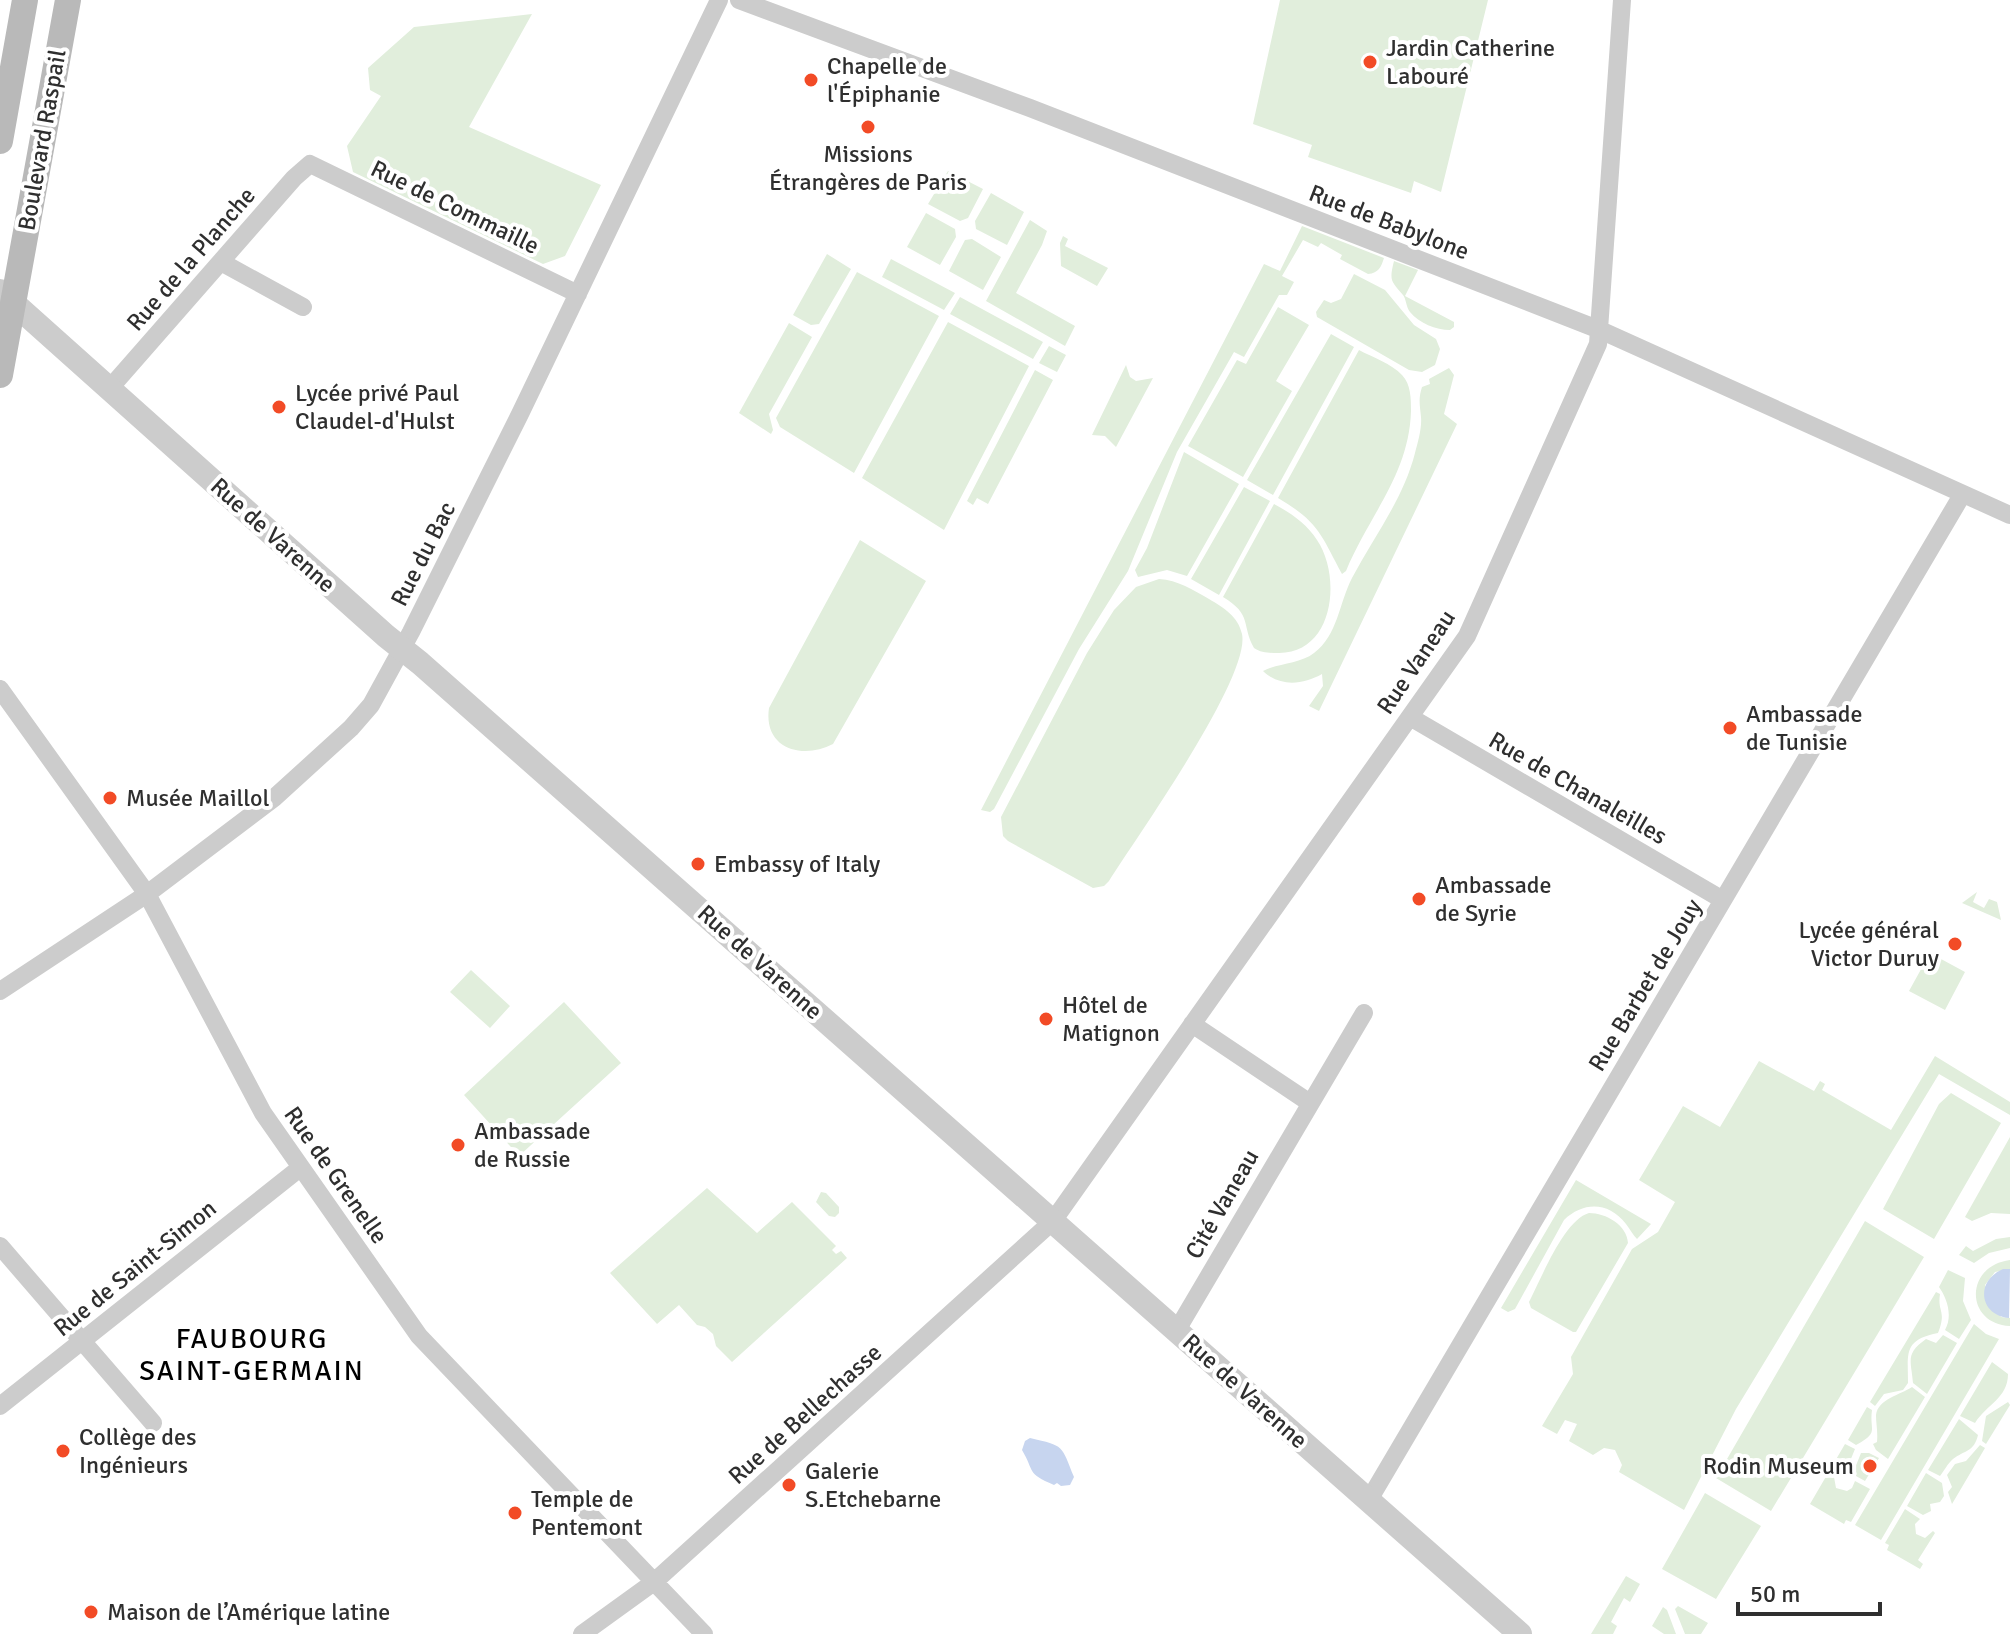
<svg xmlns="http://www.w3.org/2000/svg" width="2010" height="1634" font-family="Signika,sans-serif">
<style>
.green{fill:#e1eedc}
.water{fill:#c7d5ef}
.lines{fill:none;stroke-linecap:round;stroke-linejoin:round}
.minor{stroke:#ccc;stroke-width:18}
.tertiary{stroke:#ccc;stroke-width:24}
.secondary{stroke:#b9b9b9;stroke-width:26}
.poi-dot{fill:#f24b26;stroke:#fff;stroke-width:3}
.labels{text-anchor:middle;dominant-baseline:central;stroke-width:8;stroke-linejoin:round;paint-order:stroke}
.poi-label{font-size:24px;fill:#2f2f2f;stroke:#fff;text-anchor:start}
.street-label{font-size:24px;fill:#2f2f2f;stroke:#fff}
.quarter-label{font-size:28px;letter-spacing:2px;fill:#000;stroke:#fff}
</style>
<rect width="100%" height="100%" fill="#fff"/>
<path class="green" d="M 1280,0 L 1488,0 L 1441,192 L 1414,181 L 1411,193 L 1308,157 L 1312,145 L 1253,124 Z
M 532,14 L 469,127 L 601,185 L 565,256 L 543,264 L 353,172 L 347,146 L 381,96 L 370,90 L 368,68 L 414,27 Z
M 948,171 L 983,189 L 968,218 L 960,221 L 928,204 Z
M 991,193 L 1024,212 L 1007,245 L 976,229 L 975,221 Z
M 926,213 L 955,229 L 956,237 L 940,265 L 907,247 Z
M 1030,220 L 1047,231 L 1042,245 L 1016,293 L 1075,326 L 1065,346 L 986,301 Z
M 1302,226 L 1384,258 C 1381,267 1379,273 1368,274 L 1340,259 L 1342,255 L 1321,243 L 1318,247 L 1303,240 L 1282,276 L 1294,282 L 1287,295 L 1279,295 L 1244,357 L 1234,352 L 1177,452 L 1128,571 L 1079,649 L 994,809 L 990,812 L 981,810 L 1264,264 L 1280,271 Z
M 1063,236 L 1068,239 L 1065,246 L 1108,268 L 1097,286 L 1061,266 L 1060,243 Z
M 972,239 L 1001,257 L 983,290 L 949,271 L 965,240 Z
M 827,254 L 851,269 L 819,324 L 811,325 L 793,315 Z
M 891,259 L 955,293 L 944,310 L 882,277 Z
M 1394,261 L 1418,270 L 1405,296 L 1454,322 L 1454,327 L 1450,330 C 1436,330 1419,323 1410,312 C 1406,307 1406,298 1403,295 C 1391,281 1389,281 1394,261 Z
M 857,272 L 939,316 L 854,473 L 780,427 L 776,418 Z
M 1354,274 L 1385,290 L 1414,325 L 1436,339 L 1440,349 L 1435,365 L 1422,372 L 1409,370 L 1317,317 L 1316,312 L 1324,300 L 1331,303 L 1341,299 Z
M 960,297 L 1043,342 L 1033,359 L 950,314 Z
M 1278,307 L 1309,325 L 1276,381 L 1292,391 L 1243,477 L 1188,446 L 1237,360 L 1246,364 Z
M 948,322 L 1029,366 L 944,530 L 862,478 Z
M 789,323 L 812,337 L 769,414 L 773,430 L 771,434 L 739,413 Z
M 1331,334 L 1354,347 L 1273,495 L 1247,480 Z
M 1049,346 L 1066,355 L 1057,372 L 1039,363 Z
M 1359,350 C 1372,357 1392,364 1402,375 C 1411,384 1411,399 1411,411 C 1409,475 1369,515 1346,571 L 1342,574 C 1321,535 1319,522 1278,498 Z
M 1126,365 L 1130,377 L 1136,381 L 1153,378 L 1116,447 L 1105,436 L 1092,435 Z
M 1449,368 L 1454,375 L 1444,414 L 1457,424 L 1319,711 L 1309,706 L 1323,686 L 1322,674 C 1303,685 1279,687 1263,671 C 1278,663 1300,664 1314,653 C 1338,635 1339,603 1352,578 C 1374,536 1403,500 1415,453 C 1418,442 1422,428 1421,417 C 1420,406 1418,399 1422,387 L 1430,384 L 1429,379 Z
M 1035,370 L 1053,380 L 988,504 L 977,498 L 973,505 L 967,501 Z
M 1184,452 L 1239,484 L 1187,576 L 1167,570 L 1138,577 L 1135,570 L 1147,548 Z
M 1244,487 L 1270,501 L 1219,595 L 1191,579 Z
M 1274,504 C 1291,513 1307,524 1317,540 C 1342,577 1334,654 1278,653 C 1269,653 1261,653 1254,648 C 1241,625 1253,615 1223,597 Z
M 860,540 L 926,581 L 833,744 C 803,760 763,749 769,708 Z
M 1159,579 C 1178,580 1193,590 1209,599 C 1224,608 1238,616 1242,634 C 1251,677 1136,838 1109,881 L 1104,886 L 1093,888 L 1008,841 L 1003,836 L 1001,817 L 1087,653 L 1114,610 L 1136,587 Z
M 1977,892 L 1973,902 L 1984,908 L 1989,899 L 1997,902 L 2001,920 L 1962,903 Z
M 1930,953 L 1965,972 L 1945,1010 L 1909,991 Z
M 471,970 L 510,1006 L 490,1028 L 450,992 Z
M 564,1002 L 621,1063 L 519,1156 L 464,1095 Z
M 1935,1056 L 2010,1102 L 2010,1115 L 1939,1074 L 1736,1409 L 1684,1510 L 1619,1472 L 1622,1465 L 1615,1450 L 1604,1448 L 1593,1455 L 1569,1441 L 1577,1424 L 1565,1420 L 1557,1434 L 1542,1426 L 1573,1374 L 1571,1357 L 1632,1249 L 1658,1232 L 1675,1202 L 1639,1180 L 1683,1106 L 1720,1127 L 1759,1061 L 1814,1091 L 1820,1081 L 1825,1084 L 1822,1090 L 1891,1130 Z
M 1951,1093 L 2001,1123 L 1934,1239 L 1883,1209 L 1939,1104 Z
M 2010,1137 L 2010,1214 L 1991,1213 L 1972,1221 L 1965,1217 Z
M 1576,1180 L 1651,1224 L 1637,1239 C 1633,1235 1630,1229 1626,1224 C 1608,1201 1583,1202 1564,1220 L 1515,1309 L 1508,1312 L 1501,1308 Z
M 707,1188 L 757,1233 L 792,1202 L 836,1246 L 832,1250 L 836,1254 L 841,1251 L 847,1258 L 732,1362 L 716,1346 L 713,1334 L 705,1327 L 697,1325 L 679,1305 L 657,1324 L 610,1273 Z
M 821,1192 L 826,1193 L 839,1207 L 839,1213 L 835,1217 L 829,1216 L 816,1202 Z
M 1589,1213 C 1606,1213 1627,1225 1628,1243 L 1576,1332 L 1573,1332 L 1531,1308 L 1529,1302 C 1541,1279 1564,1220 1589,1213 Z
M 1865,1221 L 1924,1257 L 1771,1511 L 1716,1478 Z
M 2010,1237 L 2010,1248 L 1989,1253 L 1974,1263 L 1959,1255 L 1966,1246 L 1973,1251 L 1996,1239 Z
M 2010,1260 L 2010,1269 L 1995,1272 L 1985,1285 L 2001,1317 L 2010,1318 L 2010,1326 C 1965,1324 1964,1266 2010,1260 Z
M 1948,1270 L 1965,1278 L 1963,1301 L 1971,1320 L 1959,1339 L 1945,1330 C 1953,1316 1947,1298 1939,1287 Z
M 1936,1292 L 1940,1294 C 1937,1312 1947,1310 1938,1333 C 1903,1340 1908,1353 1908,1383 L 1903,1390 L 1884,1394 L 1875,1406 L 1870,1402 Z
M 1974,1324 L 1986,1334 L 1999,1339 L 1881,1540 L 1855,1525 Z
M 1943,1335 L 1957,1343 L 1927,1394 L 1913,1383 C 1911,1360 1905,1354 1926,1339 L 1936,1343 Z
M 1992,1362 L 2008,1374 C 2008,1398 1987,1404 1975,1423 L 1960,1416 Z
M 1912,1387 L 1925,1397 L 1888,1459 L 1876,1450 L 1873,1444 L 1877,1442 C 1878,1432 1876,1424 1876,1415 C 1878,1399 1900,1395 1912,1387 Z
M 2008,1402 L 2010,1405 L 1986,1444 L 1982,1441 L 1986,1416 Z
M 1867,1407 L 1872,1410 C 1869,1431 1880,1432 1856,1445 L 1848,1440 Z
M 1959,1419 L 1978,1435 C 1974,1452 1965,1450 1953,1459 C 1948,1463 1944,1471 1940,1476 L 1928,1470 Z
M 1845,1444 L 1855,1449 L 1846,1471 L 1839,1472 L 1834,1477 L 1836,1488 L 1847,1491 L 1852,1488 L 1855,1481 L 1870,1489 L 1851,1522 L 1846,1520 L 1844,1524 L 1810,1504 Z
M 1980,1445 L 1985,1448 L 1952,1504 L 1948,1492 L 1952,1487 L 1947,1475 L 1955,1464 L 1966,1461 Z
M 1861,1453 L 1869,1453 L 1879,1458 L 1865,1481 L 1856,1476 L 1855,1468 Z
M 1926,1473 L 1942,1483 L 1944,1496 L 1940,1502 L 1930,1504 L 1931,1511 L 1923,1515 L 1907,1506 Z
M 1705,1493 L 1761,1526 L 1716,1599 L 1662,1569 Z
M 1905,1509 L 1920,1519 L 1915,1524 L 1916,1534 L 1925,1538 L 1933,1531 L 1935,1533 L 1918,1560 L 1923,1564 L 1920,1569 L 1887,1550 L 1889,1545 L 1885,1543 Z
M 1626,1576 L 1640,1584 L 1630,1602 L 1624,1598 L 1611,1622 L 1617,1626 L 1613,1634 L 1591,1634 Z
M 1678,1606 L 1708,1623 L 1701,1634 L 1685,1634 L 1675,1609 Z
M 1663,1607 L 1667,1610 L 1676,1634 L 1664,1634 L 1652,1626 Z"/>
<path class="water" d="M 2003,1269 L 2010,1269 L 2009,1318 C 1979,1315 1975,1281 2003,1269 Z
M 1030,1438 C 1065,1446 1061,1445 1074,1477 L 1070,1485 L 1061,1486 L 1057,1483 L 1054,1485 C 1026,1473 1035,1472 1022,1450 L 1025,1441 Z"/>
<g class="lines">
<path class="minor" d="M 739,0 L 1030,108 L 1600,330 L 2010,515
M 221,262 L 303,307
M 110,388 L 294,178 L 310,164 L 578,294
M 0,689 L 147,894 L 263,1113 L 419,1336 L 704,1634
M 1410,717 L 1723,900
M 0,991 L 147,894 L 274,798 L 351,728 L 371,705 L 411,632 L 520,414 L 719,0
M 1192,1024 L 1310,1103
M 0,1246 L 153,1423
M 1177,1330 L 1364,1013
M 0,1406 L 300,1168
M 1369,1500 L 1962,495
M 582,1634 L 654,1582 L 1053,1221 L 1467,636 L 1598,344 L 1622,0"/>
<path class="tertiary" d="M 0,291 L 386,636 L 420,663 L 1520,1634"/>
<path class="secondary" d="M 0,141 L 25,0
M 0,375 L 68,0"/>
</g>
<g class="poi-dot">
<circle cx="1370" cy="62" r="8"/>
<circle cx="811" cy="80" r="8"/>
<circle cx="868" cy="127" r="8"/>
<circle cx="279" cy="407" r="8"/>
<circle cx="1730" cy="728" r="8"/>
<circle cx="110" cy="798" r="8"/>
<circle cx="698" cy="864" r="8"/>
<circle cx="1419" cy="899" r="8"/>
<circle cx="1955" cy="944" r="8"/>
<circle cx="1046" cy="1019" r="8"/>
<circle cx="458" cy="1145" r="8"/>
<circle cx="63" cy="1451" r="8"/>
<circle cx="1870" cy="1466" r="8"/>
<circle cx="789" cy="1485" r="8"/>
<circle cx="515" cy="1513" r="8"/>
<circle cx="91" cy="1612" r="8"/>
</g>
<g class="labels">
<g class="poi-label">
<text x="1386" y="48">Jardin Catherine<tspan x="1386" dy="28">Labouré</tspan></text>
<text x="827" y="66">Chapelle de<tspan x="827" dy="28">l'Épiphanie</tspan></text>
<text x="868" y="154" text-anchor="middle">Missions<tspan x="868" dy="28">Étrangères de Paris</tspan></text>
<text x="295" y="393">Lycée privé Paul<tspan x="295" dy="28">Claudel-d'Hulst</tspan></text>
<text x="1746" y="714">Ambassade<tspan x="1746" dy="28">de Tunisie</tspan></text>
<text x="126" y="798">Musée Maillol</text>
<text x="714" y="864">Embassy of Italy</text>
<text x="1435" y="885">Ambassade<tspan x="1435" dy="28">de Syrie</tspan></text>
<text x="1939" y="930" text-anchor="end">Lycée général<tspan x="1939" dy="28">Victor Duruy</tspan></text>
<text x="1062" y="1005">Hôtel de<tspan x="1062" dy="28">Matignon</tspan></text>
<text x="474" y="1131">Ambassade<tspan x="474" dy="28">de Russie</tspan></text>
<text x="79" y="1437">Collège des<tspan x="79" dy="28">Ingénieurs</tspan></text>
<text x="1854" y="1466" text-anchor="end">Rodin Museum</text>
<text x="805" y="1471">Galerie<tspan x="805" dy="28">S.Etchebarne</tspan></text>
<text x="531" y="1499">Temple de<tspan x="531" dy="28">Pentemont</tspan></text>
<text x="107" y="1612">Maison de l’Amérique latine</text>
</g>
<g class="street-label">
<text transform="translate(42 140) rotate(-80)">Boulevard Raspail</text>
<text transform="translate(455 207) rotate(26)">Rue de Commaille</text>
<text transform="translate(1389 222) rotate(21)">Rue de Babylone</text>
<text transform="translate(191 259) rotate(-49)">Rue de la Planche</text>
<text transform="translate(273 535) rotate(42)">Rue de Varenne</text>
<text transform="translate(423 554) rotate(-63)">Rue du Bac</text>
<text transform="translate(1416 662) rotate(-56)">Rue Vaneau</text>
<text transform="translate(1578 788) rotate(30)">Rue de Chanaleilles</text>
<text transform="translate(760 962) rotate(42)">Rue de Varenne</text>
<text transform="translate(1645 985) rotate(-59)">Rue Barbet de Jouy</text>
<text transform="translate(336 1175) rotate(55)">Rue de Grenelle</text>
<text transform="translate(1222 1204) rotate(-60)">Cité Vaneau</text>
<text transform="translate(135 1268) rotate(-39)">Rue de Saint-Simon</text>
<text transform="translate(1245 1391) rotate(42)">Rue de Varenne</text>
<text transform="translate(805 1414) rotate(-42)">Rue de Bellechasse</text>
</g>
<g class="quarter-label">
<text x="252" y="1339">FAUBOURG<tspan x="252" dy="32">SAINT-GERMAIN</tspan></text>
</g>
</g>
<path d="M1738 1602v12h142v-12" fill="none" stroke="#2f2f2f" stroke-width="4"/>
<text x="1750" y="1602" font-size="24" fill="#2f2f2f" stroke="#ffffff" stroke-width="6" paint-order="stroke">50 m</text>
</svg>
